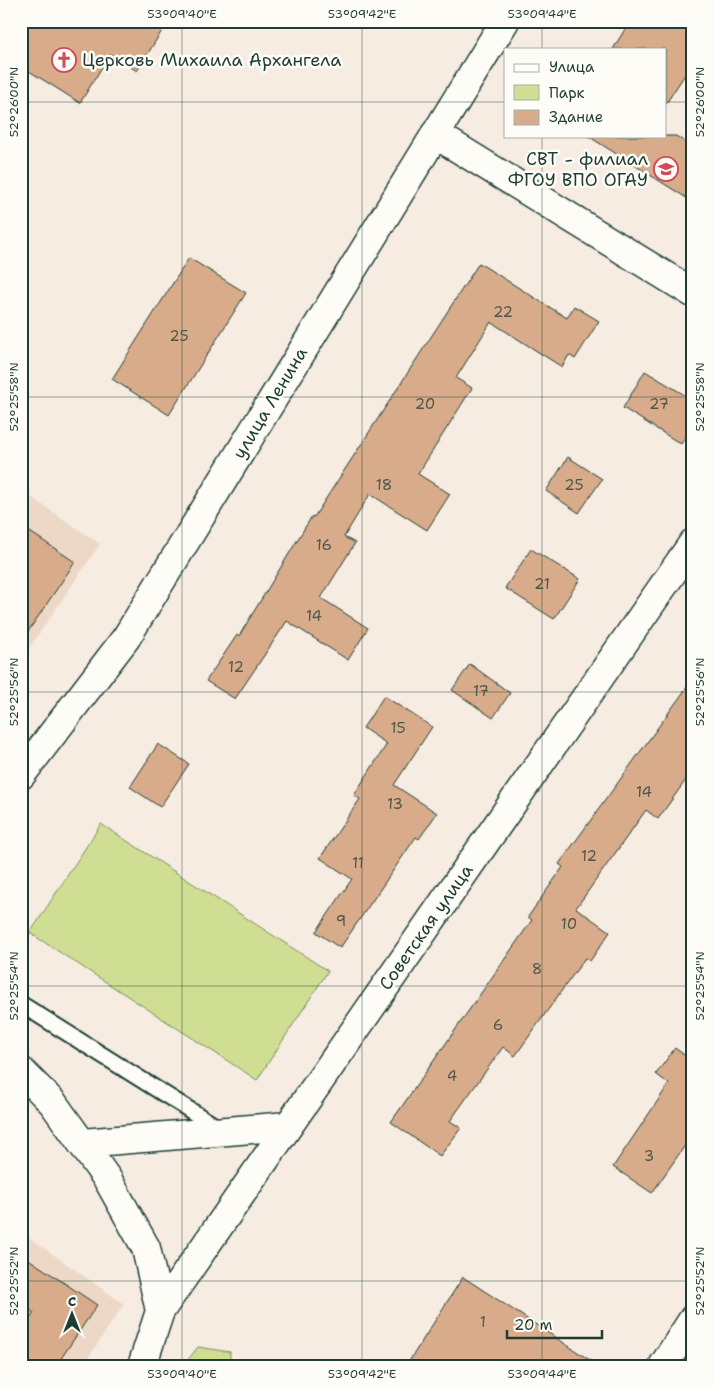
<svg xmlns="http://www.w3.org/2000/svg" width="714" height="1387" font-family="'Shantell Sans',sans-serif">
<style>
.built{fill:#edd8c7}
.green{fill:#cfde92;stroke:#778e63}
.building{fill:#d8ab8a;stroke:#1f3d34}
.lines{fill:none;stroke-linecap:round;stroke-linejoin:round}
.lane-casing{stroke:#1f3d34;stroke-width:19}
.street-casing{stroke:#1f3d34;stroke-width:31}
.secondary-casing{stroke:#1f3d34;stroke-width:31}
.lane{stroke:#fdfcf7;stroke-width:15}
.street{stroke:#fdfcf7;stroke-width:28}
.secondary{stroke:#fdfcf7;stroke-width:28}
.ticks{fill:none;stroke:#1f3d34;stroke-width:1;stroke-opacity:0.45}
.labels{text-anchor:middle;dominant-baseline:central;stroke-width:5;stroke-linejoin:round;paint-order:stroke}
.number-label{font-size:15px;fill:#4d584a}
.poi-label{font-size:18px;fill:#1f3d34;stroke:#fdfcf7;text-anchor:start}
.street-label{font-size:18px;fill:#1f3d34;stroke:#fdfcf7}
.neatline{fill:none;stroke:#1f3d34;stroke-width:2}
.ticks-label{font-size:12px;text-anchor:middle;fill:#1f3d34}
</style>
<rect width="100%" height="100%" fill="#f6ece1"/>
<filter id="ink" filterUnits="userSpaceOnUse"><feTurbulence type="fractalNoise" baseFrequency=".02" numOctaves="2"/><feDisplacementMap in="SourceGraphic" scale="10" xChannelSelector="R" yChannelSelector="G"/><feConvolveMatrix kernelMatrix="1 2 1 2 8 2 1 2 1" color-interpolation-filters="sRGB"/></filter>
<g filter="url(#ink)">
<path class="built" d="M 21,490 L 100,544 L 21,660 Z
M 21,1232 L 124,1304 L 83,1366 L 21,1366 Z"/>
<path class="green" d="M 101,824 L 328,971 L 257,1080 L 30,933 Z
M 198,1347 L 230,1352 L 230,1366 L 183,1366 Z"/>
<path class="building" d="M 21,21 L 168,21 L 137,71 L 110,54 L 80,103 L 21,66 Z
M 630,21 L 693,21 L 693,62 L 665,105 L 665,49 L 613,49 Z
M 588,136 L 676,136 L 693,147 L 693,202 Z
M 189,258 L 246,293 L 169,415 L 112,379 Z
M 479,263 L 567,318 L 574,306 L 599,321 L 575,359 L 569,355 L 562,367 L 491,322 L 456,378 L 472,388 L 418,474 L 450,494 L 427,530 L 370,494 L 344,537 L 355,543 L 321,598 L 368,628 L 348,660 L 287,621 L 235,699 L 206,681 L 237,635 L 239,636 L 312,516 L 314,517 Z
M 645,371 L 693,400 L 693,424 L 681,444 L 623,408 Z
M 568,457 L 602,479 L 579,513 L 546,491 Z
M 21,526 L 75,562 L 21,642 Z
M 531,549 L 580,579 L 554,619 L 505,588 Z
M 470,664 L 510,693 L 493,718 L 452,690 Z
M 693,679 L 693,770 L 658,819 L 646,810 L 576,908 L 610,932 L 590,961 L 585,958 L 515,1056 L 503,1047 L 450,1121 L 461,1128 L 440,1156 L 391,1122 L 532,920 L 528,917 L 563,867 L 559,864 Z
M 384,696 L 432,727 L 394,785 L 437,813 L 419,839 L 416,837 L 340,948 L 316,932 L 352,879 L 320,858 L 360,799 L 354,795 L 387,744 L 363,728 Z
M 158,744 L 189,764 L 160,807 L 130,787 Z
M 675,1048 L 687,1057 L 693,1049 L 693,1134 L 652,1193 L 613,1167 L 669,1084 L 656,1074 Z
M 21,1254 L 97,1305 L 56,1366 L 21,1366 L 21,1332 L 34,1313 L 21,1304 Z
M 463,1277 L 599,1366 L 406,1366 Z"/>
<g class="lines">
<defs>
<path id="lane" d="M 21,1004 L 220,1129"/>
<path id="street" d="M 435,134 L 693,293
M 21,775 L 126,638 L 505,21
M 82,1143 L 288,1126
M 160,1311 L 693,543
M 663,1366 L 693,1319"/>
<path id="secondary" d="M 21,1071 L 53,1103 L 108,1180 L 146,1248 L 160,1311 L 142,1366"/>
</defs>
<use href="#lane" class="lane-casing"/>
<use href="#street" class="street-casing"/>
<use href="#secondary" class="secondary-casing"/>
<use href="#lane" class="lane"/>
<use href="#street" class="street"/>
<use href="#secondary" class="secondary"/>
</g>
</g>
<path class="ticks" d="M 182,21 L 182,1366M 362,21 L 362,1366M 542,21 L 542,49M 21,102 L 505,102M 665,102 L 693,102M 542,136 L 542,1366M 21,397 L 693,397M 21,692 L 693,692M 21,986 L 693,986M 21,1281 L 693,1281"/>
<defs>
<symbol id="church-ring" viewBox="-11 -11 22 22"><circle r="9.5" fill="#fdfcf7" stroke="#d1495b" stroke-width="1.5"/><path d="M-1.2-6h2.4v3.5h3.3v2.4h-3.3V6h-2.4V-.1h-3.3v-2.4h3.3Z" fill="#d1495b"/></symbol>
<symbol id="university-ring" viewBox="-11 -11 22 22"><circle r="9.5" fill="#fdfcf7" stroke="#d1495b" stroke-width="1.5"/><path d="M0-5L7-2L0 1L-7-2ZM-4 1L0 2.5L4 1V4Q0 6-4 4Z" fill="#d1495b"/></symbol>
</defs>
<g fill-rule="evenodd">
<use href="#church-ring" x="50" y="46" width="28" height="28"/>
<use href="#university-ring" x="652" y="155" width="28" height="28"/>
</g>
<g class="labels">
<g class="number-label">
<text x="503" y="312">22</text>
<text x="179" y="336">25</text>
<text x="425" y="404">20</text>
<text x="659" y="404">27</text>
<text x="384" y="485">18</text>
<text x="574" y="485">25</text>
<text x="324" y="545">16</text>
<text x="542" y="584">21</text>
<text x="314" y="616">14</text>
<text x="236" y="667">12</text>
<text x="481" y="691">17</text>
<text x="398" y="728">15</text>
<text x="644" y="792">14</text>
<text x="395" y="804">13</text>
<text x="589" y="856">12</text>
<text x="358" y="863">11</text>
<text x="341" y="921">9</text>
<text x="569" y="924">10</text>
<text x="537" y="969">8</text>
<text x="498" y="1025">6</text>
<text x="452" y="1076">4</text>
<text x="649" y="1156">3</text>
<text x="483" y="1322">1</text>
</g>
<g class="poi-label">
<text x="82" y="60">Церковь Михаила Архангела</text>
<text x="648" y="159" text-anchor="end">СВТ - филиал<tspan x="648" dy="21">ФГОУ ВПО ОГАУ</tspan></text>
</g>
<g class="street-label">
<text transform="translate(270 403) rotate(-59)">улица Ленина</text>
<text transform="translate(426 927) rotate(-55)">Советская улица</text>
</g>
</g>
<rect width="714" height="1387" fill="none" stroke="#fdfcf7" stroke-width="55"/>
<rect x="504" y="48" width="162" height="90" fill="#fdfcf7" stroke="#a4b0a9"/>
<rect x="514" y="64" width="25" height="8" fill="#fdfcf7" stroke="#a4b0a9"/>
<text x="549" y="72" font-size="15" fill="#1f3d34">Улица</text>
<rect x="514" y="85" width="25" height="15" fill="#cfde92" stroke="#a4b0a9"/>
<text x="549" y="98" font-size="15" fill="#1f3d34">Парк</text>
<rect x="514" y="110" width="25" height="15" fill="#d8ab8a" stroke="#a4b0a9"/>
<text x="549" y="122" font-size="15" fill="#1f3d34">Здание</text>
<g transform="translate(72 1314)" stroke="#fdfcf7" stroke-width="4" paint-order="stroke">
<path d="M0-4L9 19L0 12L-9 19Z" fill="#1f3d34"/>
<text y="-8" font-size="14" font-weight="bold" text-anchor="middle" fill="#1f3d34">С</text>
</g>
<path d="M507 1330v8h95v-8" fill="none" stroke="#1f3d34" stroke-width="2.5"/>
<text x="514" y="1330" font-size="15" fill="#1f3d34" stroke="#fdfcf7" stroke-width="4" paint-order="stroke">20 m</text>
<rect x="28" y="28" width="658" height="1332" class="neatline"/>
<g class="ticks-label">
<text x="182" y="18">53°09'40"E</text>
<text x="362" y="18">53°09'42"E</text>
<text x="542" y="18">53°09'44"E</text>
<text transform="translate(14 102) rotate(-90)" y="4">52°26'00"N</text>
<text transform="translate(700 102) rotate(-90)" y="4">52°26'00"N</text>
<text transform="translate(14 397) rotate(-90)" y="4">52°25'58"N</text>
<text transform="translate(700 397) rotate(-90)" y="4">52°25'58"N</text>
<text transform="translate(14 692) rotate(-90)" y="4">52°25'56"N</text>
<text transform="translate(700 692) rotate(-90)" y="4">52°25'56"N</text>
<text transform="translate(14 986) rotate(-90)" y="4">52°25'54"N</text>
<text transform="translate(700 986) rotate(-90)" y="4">52°25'54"N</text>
<text transform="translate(14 1281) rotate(-90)" y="4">52°25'52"N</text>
<text transform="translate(700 1281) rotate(-90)" y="4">52°25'52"N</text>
<text x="182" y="1378">53°09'40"E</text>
<text x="362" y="1378">53°09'42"E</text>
<text x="542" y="1378">53°09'44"E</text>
</g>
</svg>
